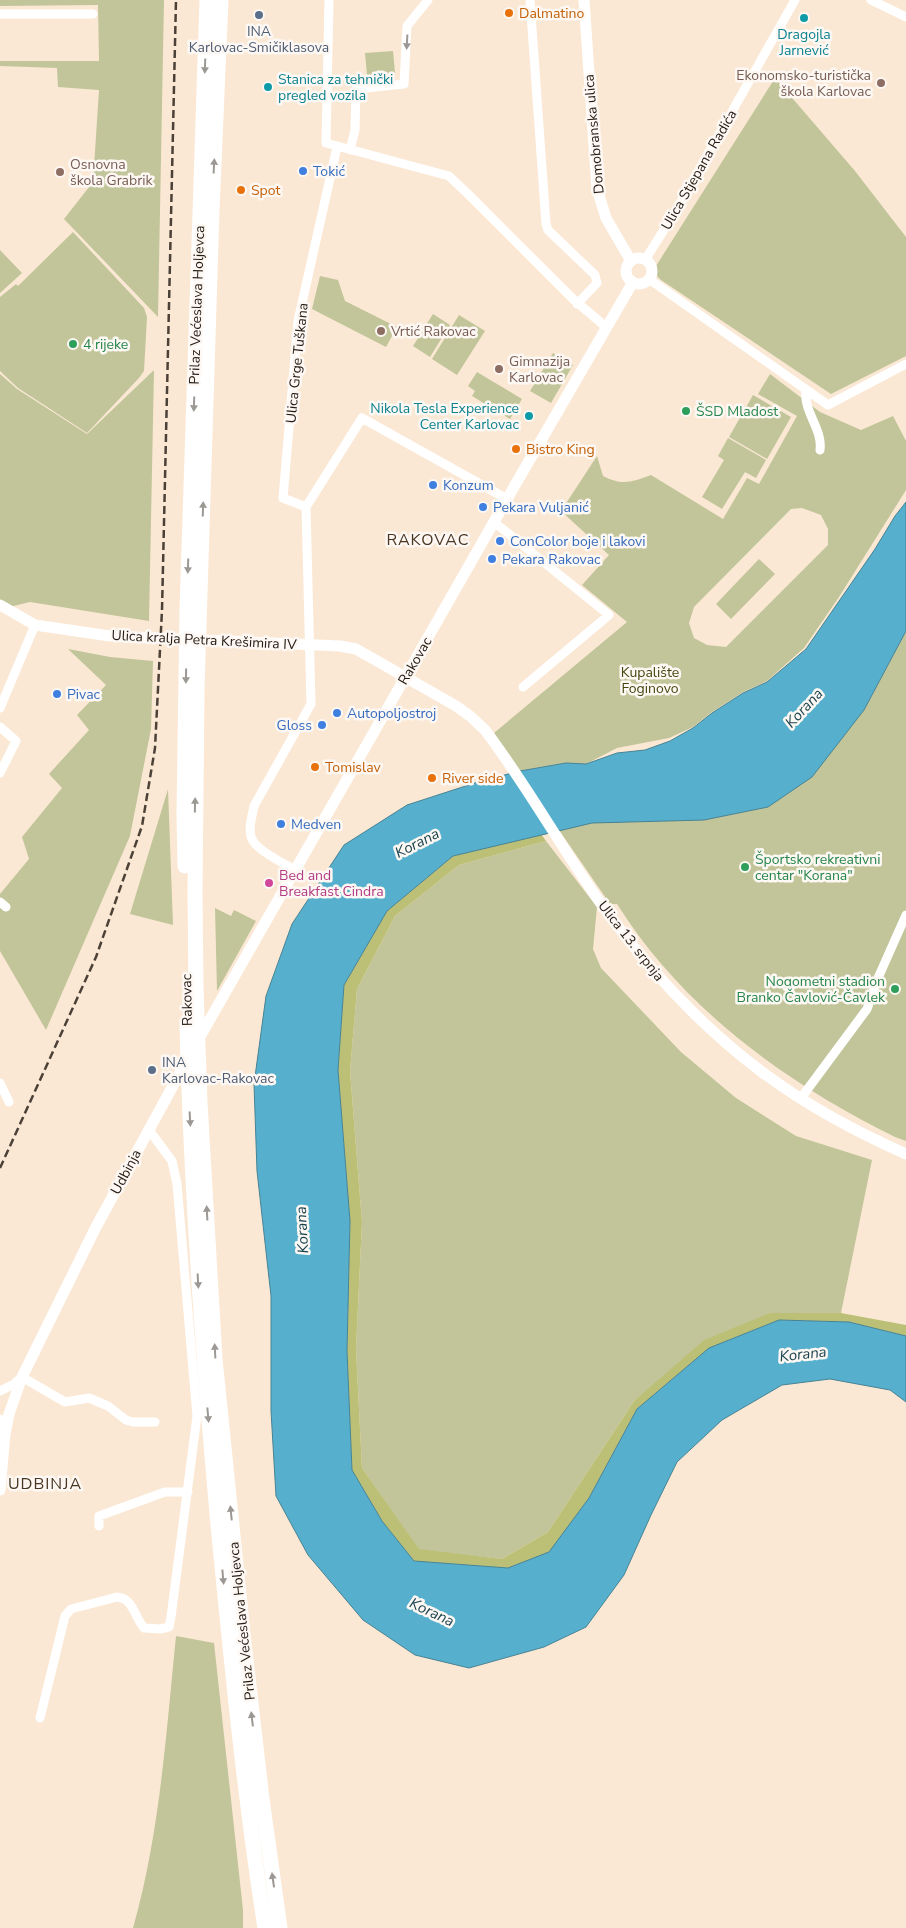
<svg xmlns="http://www.w3.org/2000/svg" width="906" height="1928" font-family="'Nunito Sans',sans-serif">
<style>
.green{fill:#c1c599;fill-rule:evenodd}
.forest{fill:#bcc077}
.water{fill:#56b0cd;stroke:#478395}
.lines{fill:none;stroke-linecap:round;stroke-linejoin:round}
.street{stroke:#fff;stroke-width:9}
.secondary{stroke:#fff;stroke-width:11}
.highway{stroke:#fff;stroke-width:15}
.rail{stroke:#4c4137;stroke-width:2.5;stroke-dasharray:8 4;stroke-linecap:butt}
.oneway{fill:#9c9894}
.food-dot{fill:#e8710a;stroke:#fdf8f3;stroke-width:2}
.service-dot{fill:#5c6f8a;stroke:#fdf8f3;stroke-width:2}
.culture-dot{fill:#0f9aa8;stroke:#fdf8f3;stroke-width:2}
.education-dot{fill:#8d6e63;stroke:#fdf8f3;stroke-width:2}
.shop-dot{fill:#3f7fe0;stroke:#fdf8f3;stroke-width:2}
.leisure-dot{fill:#2e9e5b;stroke:#fdf8f3;stroke-width:2}
.hotel-dot{fill:#d1479c;stroke:#fdf8f3;stroke-width:2}
.labels{text-anchor:middle;dominant-baseline:central;stroke-width:5;stroke-linejoin:round;paint-order:stroke}
.food-label{font-size:14px;fill:#c56008;stroke:#fdf8f3;text-anchor:start}
.service-label{font-size:14px;fill:#4e5e75;stroke:#fdf8f3}
.culture-label{font-size:14px;fill:#0d838f;stroke:#fdf8f3}
.education-label{font-size:14px;fill:#785e54;stroke:#fdf8f3;text-anchor:start}
.street-label{font-size:14px;fill:#231a12;stroke:#fdf8f3}
.shop-label{font-size:14px;fill:#366cbe;stroke:#fdf8f3;text-anchor:start}
.leisure-label{font-size:14px;fill:#27864d;stroke:#fdf8f3;text-anchor:start}
.park-label{font-size:14px;fill:#464811;stroke:#fdf8f3}
.hotel-label{font-size:14px;fill:#b23c85;stroke:#fdf8f3;text-anchor:start}
.water-label{font-size:15px;font-style:italic;fill:#163f4c;stroke:#fdf8f3}
.quarter-label{font-size:16px;letter-spacing:1px;fill:#493622;stroke:#fdf8f3}
</style>
<rect width="100%" height="100%" fill="#fbe8d4"/>
<path class="green" d="M 0,0 L 164,0 L 158,317 L 64,219 L 93,182 L 99,90 L 58,87 L 57,68 L 0,66 L 0,61 L 99,61 L 98,5 L 0,6 Z
M 393,51 L 395,73 L 367,75 L 365,53 Z
M 775,78 L 855,171 L 906,237 L 906,356 L 831,394 L 661,280 L 655,274 L 656,266 Z
M 73,232 L 144,308 L 147,317 L 144,371 L 139,378 L 87,433 L 18,388 L 0,371 L 0,297 L 16,284 L 18,286 Z
M 0,250 L 22,273 L 0,293 Z
M 320,276 L 338,280 L 345,301 L 397,327 L 386,347 L 312,309 Z
M 433,314 L 450,325 L 430,357 L 413,346 Z
M 459,315 L 485,331 L 457,375 L 432,359 Z
M 553,353 L 573,365 L 551,403 L 530,391 Z
M 154,370 L 149,621 L 30,602 L 5,608 L 0,603 L 0,374 L 17,389 L 87,434 Z
M 477,372 L 522,399 L 510,419 L 472,396 L 475,391 L 468,386 Z
M 770,374 L 820,412 L 861,430 L 893,416 L 906,441 L 906,490 L 839,597 L 804,648 L 767,681 L 743,692 L 712,712 L 693,727 L 669,738 L 617,748 L 586,764 L 566,763 L 520,771 L 494,733 L 627,622 L 582,585 L 609,555 L 561,511 L 597,456 L 603,476 C 622,486 632,482 651,475 L 723,519 L 747,478 L 759,484 L 797,416 L 758,394 ZM 802,508 L 821,515 L 828,529 L 828,545 L 726,647 L 707,645 L 694,638 L 689,623 L 694,607 L 791,509 Z
M 753,395 L 791,417 L 767,459 L 729,437 Z
M 728,438 L 766,460 L 756,478 L 745,472 L 722,509 L 702,497 L 724,460 L 718,456 Z
M 759,559 L 775,574 L 731,619 L 716,604 Z
M 906,631 L 906,1141 L 895,1137 C 786,1083 683,1009 617,904 L 610,904 L 559,830 L 592,823 L 864,710 Z
M 68,649 L 110,657 L 153,661 L 151,729 L 130,836 L 46,1030 L 0,951 L 0,894 L 29,859 L 22,837 L 62,788 L 49,774 L 89,730 L 77,715 L 106,685 Z
M 168,789 L 173,925 L 130,914 Z
M 546,841 L 597,907 L 593,949 L 601,968 L 681,1052 L 736,1098 L 796,1136 L 872,1160 L 841,1313 L 770,1313 L 634,1401 L 548,1532 L 502,1559 L 419,1550 L 362,1468 L 356,1349 L 362,1222 L 350,1071 L 357,989 L 395,916 L 459,865 Z
M 215,908 L 231,916 L 234,910 L 256,921 L 217,991 Z
M 176,1636 L 214,1643 L 243,1910 L 243,1928 L 133,1928 C 160,1833 166,1734 176,1636 Z"/>
<path class="forest" d="M 541,834 L 546,841 L 459,865 L 395,916 L 357,989 L 350,1071 L 362,1222 L 356,1349 L 362,1468 L 419,1549 L 502,1559 L 548,1532 L 634,1401 L 704,1340 L 770,1313 L 841,1313 L 906,1325 L 906,1336 L 849,1322 L 779,1320 L 709,1348 L 637,1409 L 589,1498 L 550,1552 L 508,1568 L 414,1561 L 382,1521 L 352,1470 L 347,1351 L 350,1221 L 338,1070 L 344,985 L 387,911 L 453,856 Z"/>
<path class="water" d="M 906,502 L 906,631 L 864,710 L 812,777 L 768,807 L 704,820 L 592,823 L 453,856 L 387,911 L 344,985 L 338,1070 L 350,1221 L 347,1351 L 352,1470 L 382,1521 L 414,1561 L 508,1568 L 549,1552 L 589,1498 L 637,1409 L 709,1348 L 779,1320 L 849,1322 L 906,1336 L 906,1402 L 890,1390 L 830,1379 L 782,1385 L 722,1420 L 677,1462 L 651,1515 L 624,1575 L 586,1627 L 544,1647 L 469,1668 L 415,1655 L 363,1620 L 308,1555 L 276,1496 L 271,1411 L 271,1296 L 257,1171 L 254,1084 L 266,996 L 292,924 L 344,845 L 407,805 L 481,781 L 520,771 L 566,763 L 586,764 L 617,753 L 645,750 L 670,741 L 693,728 L 712,713 L 743,693 L 767,682 L 806,649 L 875,549 L 895,516 Z"/>
<g class="lines">
<path class="street" d="M 329,0 L 326,143 L 449,176 L 469,195 L 573,299 L 606,327
M 530,0 L 546,224 L 548,230 L 595,275 L 597,283 L 577,304
M 871,0 L 906,17
M 0,14 L 93,14
M 350,150 L 355,130 L 356,89 L 404,84 L 407,26 L 428,0
M 645,260 L 677,209 L 795,0
M 649,279 L 828,405 L 906,364
M 806,390 C 803,412 823,429 820,450
M 306,507 L 283,498 L 298,321 L 337,147
M 494,522 L 609,615 L 523,687
M 0,708 L 35,625
M 0,727 L 16,741 L 0,773
M 296,870 C 286,865 259,851 253,841 C 247,831 252,817 254,806 L 311,704 L 306,507 L 362,418 L 507,499
M 0,902 L 6,907
M 0,1083 L 9,1102
M 801,1098 L 867,1009 L 878,978 L 906,915
M 0,1391 L 14,1384 L 22,1377 L 65,1402 L 89,1398 L 108,1406 L 126,1420 L 133,1422 L 155,1422
M 0,1419 L 5,1434
M 99,1526 L 99,1516 L 165,1492 L 188,1492
M 40,1718 L 65,1616 L 71,1609 L 117,1597 C 133,1598 134,1616 144,1628 L 160,1629 L 169,1627 L 171,1617 L 197,1416 L 177,1184 L 172,1161 L 149,1130"/>
<path class="secondary" d="M 584,0 L 597,189 L 606,218 L 631,261
M626 271a13 13 0 1 1 26 0a13 13 0 1 1-26 0Z
M 0,605 L 35,625 L 110,636 L 340,646 L 356,649 L 456,706 L 470,716 L 485,730 C 529,788 564,853 607,912 C 651,972 702,1027 762,1072 C 806,1105 856,1132 906,1154
M 197,1042 L 507,499 L 633,282
M 0,1490 L 5,1434 L 9,1414 L 22,1377 L 96,1227 L 187,1060"/>
<path class="highway" d="M 221,0 L 212,210 L 197,689 L 195,893 L 196,988 L 200,1103 L 215,1359 L 243,1634 L 262,1799 L 280,1928
M 185,866 L 184,814 L 187,610 L 207,0
M 187,1024 C 191,1191 203,1358 218,1525 C 231,1659 244,1794 265,1928"/>
<path class="rail" d="M 0,1168 L 96,957 L 142,826 L 155,748 L 162,610 L 176,0"/>
</g>
<defs><path id="oneway-solid" d="M-6-.8H1V-3.2L6.5 0L1 3.2V.8H-6Z" transform="scale(1.25)"/></defs>
<g class="oneway">
<use href="#oneway-solid" transform="translate(407 42) rotate(93)"/>
<use href="#oneway-solid" transform="translate(205 66) rotate(92)"/>
<use href="#oneway-solid" transform="translate(214 166) rotate(-87)"/>
<use href="#oneway-solid" transform="translate(194 404) rotate(92)"/>
<use href="#oneway-solid" transform="translate(203 509) rotate(-88)"/>
<use href="#oneway-solid" transform="translate(188 566) rotate(92)"/>
<use href="#oneway-solid" transform="translate(186 676) rotate(91)"/>
<use href="#oneway-solid" transform="translate(195 805) rotate(-89)"/>
<use href="#oneway-solid" transform="translate(190 1119) rotate(87)"/>
<use href="#oneway-solid" transform="translate(207 1213) rotate(-93)"/>
<use href="#oneway-solid" transform="translate(198 1281) rotate(87)"/>
<use href="#oneway-solid" transform="translate(215 1351) rotate(-93)"/>
<use href="#oneway-solid" transform="translate(208 1415) rotate(85)"/>
<use href="#oneway-solid" transform="translate(231 1513) rotate(-96)"/>
<use href="#oneway-solid" transform="translate(223 1577) rotate(85)"/>
<use href="#oneway-solid" transform="translate(252 1719) rotate(-97)"/>
<use href="#oneway-solid" transform="translate(273 1880) rotate(-98)"/>
</g>
<g class="food-dot">
<circle cx="509" cy="13" r="5"/>
<circle cx="241" cy="190" r="5"/>
<circle cx="516" cy="449" r="5"/>
<circle cx="315" cy="767" r="5"/>
<circle cx="432" cy="778" r="5"/>
</g>
<g class="service-dot">
<circle cx="259" cy="15" r="5"/>
<circle cx="152" cy="1070" r="5"/>
</g>
<g class="culture-dot">
<circle cx="804" cy="18" r="5"/>
<circle cx="268" cy="87" r="5"/>
<circle cx="529" cy="416" r="5"/>
</g>
<g class="education-dot">
<circle cx="881" cy="83" r="5"/>
<circle cx="60" cy="172" r="5"/>
<circle cx="381" cy="331" r="5"/>
<circle cx="499" cy="369" r="5"/>
</g>
<g class="shop-dot">
<circle cx="303" cy="171" r="5"/>
<circle cx="433" cy="485" r="5"/>
<circle cx="483" cy="507" r="5"/>
<circle cx="500" cy="541" r="5"/>
<circle cx="492" cy="559" r="5"/>
<circle cx="57" cy="694" r="5"/>
<circle cx="337" cy="713" r="5"/>
<circle cx="322" cy="725" r="5"/>
<circle cx="281" cy="824" r="5"/>
</g>
<g class="leisure-dot">
<circle cx="73" cy="344" r="5"/>
<circle cx="686" cy="411" r="5"/>
<circle cx="745" cy="867" r="5"/>
<circle cx="895" cy="989" r="5"/>
</g>
<circle class="hotel-dot" cx="269" cy="883" r="5"/>
<g class="labels">
<g class="food-label">
<text x="519" y="13">Dalmatino</text>
<text x="251" y="190">Spot</text>
<text x="526" y="449">Bistro King</text>
<text x="325" y="767">Tomislav</text>
<text x="442" y="778">River side</text>
</g>
<g class="service-label">
<text x="259" y="31">INA<tspan x="259" dy="16">Karlovac-Smičiklasova</tspan></text>
<text x="162" y="1062" text-anchor="start">INA<tspan x="162" dy="16">Karlovac-Rakovac</tspan></text>
</g>
<g class="culture-label">
<text x="804" y="34">Dragojla<tspan x="804" dy="16">Jarnević</tspan></text>
<text x="278" y="79" text-anchor="start">Stanica za tehnički<tspan x="278" dy="16">pregled vozila</tspan></text>
<text x="519" y="408" text-anchor="end">Nikola Tesla Experience<tspan x="519" dy="16">Center Karlovac</tspan></text>
</g>
<g class="education-label">
<text x="871" y="75" text-anchor="end">Ekonomsko-turistička<tspan x="871" dy="16">škola Karlovac</tspan></text>
<text x="70" y="164">Osnovna<tspan x="70" dy="16">škola Grabrik</tspan></text>
<text x="391" y="331">Vrtić Rakovac</text>
<text x="509" y="361">Gimnazija<tspan x="509" dy="16">Karlovac</tspan></text>
</g>
<g class="street-label">
<text transform="translate(594 134) rotate(-95)">Domobranska ulica</text>
<text transform="translate(699 170) rotate(-60)">Ulica Stjepana Radića</text>
<text transform="translate(197 305) rotate(-88)">Prilaz Većeslava Holjevca</text>
<text transform="translate(297 363) rotate(-84)">Ulica Grge Tuškana</text>
<text transform="translate(204 640) rotate(3)">Ulica kralja Petra Krešimira IV</text>
<text transform="translate(415 661) rotate(-60)">Rakovac</text>
<text transform="translate(631 941) rotate(52)">Ulica 13. srpnja</text>
<text transform="translate(187 1000) rotate(-91)">Rakovac</text>
<text transform="translate(126 1172) rotate(-62)">Udbinja</text>
<text transform="translate(242 1621) rotate(-96)">Prilaz Većeslava Holjevca</text>
</g>
<g class="shop-label">
<text x="313" y="171">Tokić</text>
<text x="443" y="485">Konzum</text>
<text x="493" y="507">Pekara Vuljanić</text>
<text x="510" y="541">ConColor boje i lakovi</text>
<text x="502" y="559">Pekara Rakovac</text>
<text x="67" y="694">Pivac</text>
<text x="347" y="713">Autopoljostroj</text>
<text x="312" y="725" text-anchor="end">Gloss</text>
<text x="291" y="824">Medven</text>
</g>
<g class="leisure-label">
<text x="83" y="344">4 rijeke</text>
<text x="696" y="411">ŠSD Mladost</text>
<text x="755" y="859">Športsko rekreativni<tspan x="755" dy="16">centar "Korana"</tspan></text>
<text x="885" y="981" text-anchor="end">Nogometni stadion<tspan x="885" dy="16">Branko Čavlović-Čavlek</tspan></text>
</g>
<g class="park-label">
<text x="650" y="672">Kupalište<tspan x="650" dy="16">Foginovo</tspan></text>
</g>
<g class="hotel-label">
<text x="279" y="875">Bed and<tspan x="279" dy="16">Breakfast Cindra</tspan></text>
</g>
<g class="water-label">
<text transform="translate(804 708) rotate(-47)">Korana</text>
<text transform="translate(417 843) rotate(-27)">Korana</text>
<text transform="translate(302 1230) rotate(-93)">Korana</text>
<text transform="translate(803 1354) rotate(-6)">Korana</text>
<text transform="translate(432 1612) rotate(25)">Korana</text>
</g>
<g class="quarter-label">
<text x="428" y="540">RAKOVAC</text>
<text x="45" y="1484">UDBINJA</text>
</g>
</g>
</svg>
